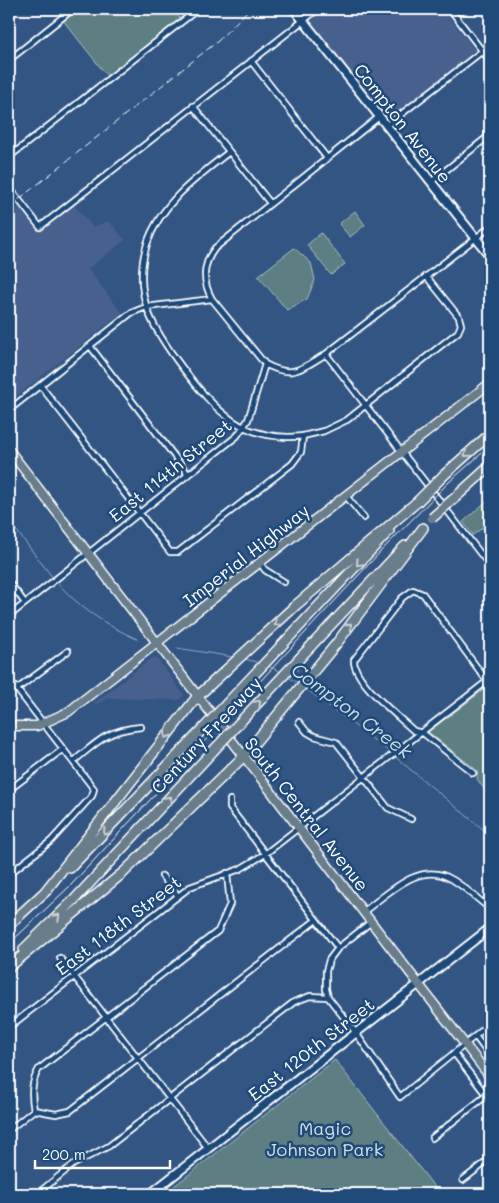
<svg xmlns="http://www.w3.org/2000/svg" width="499" height="1203" font-family="Mali,sans-serif">
<style>
.built{fill:#46618e}
.green{fill:#5d7e82;stroke:#aebec0}
.lines{fill:none;stroke-linecap:round;stroke-linejoin:round}
.stream{stroke:#8dafc4;stroke-width:1}
.street-casing{stroke:#fff;stroke-width:8}
.secondary-casing{stroke:#fff;stroke-width:11}
.primary-casing{stroke:#fff;stroke-width:11}
.highway-casing{stroke:#fff;stroke-width:12}
.street{stroke:#1f4a7a;stroke-width:4.5}
.secondary{stroke:#1f4a7a;stroke-width:7}
.primary{stroke:#6b7d8b;stroke-width:8}
.highway{stroke:#6b7d8b;stroke-width:9}
.tram{stroke:#fff;stroke-width:1}
.rail{stroke:#fff;stroke-width:1;stroke-dasharray:8 4;stroke-linecap:butt}
.highway-bridge-casing{stroke:#fff;stroke-width:12;stroke-linecap:butt}
.highway-bridge{stroke:#6b7d8b;stroke-width:9}
.oneway{stroke:#cbd2d6}
.labels{text-anchor:middle;dominant-baseline:central;stroke-width:5;stroke-linejoin:round;paint-order:stroke}
.street-label{font-size:18px;fill:#fff;stroke:#1f4a7a}
.park-label{font-size:18px;fill:#d6dfe0;stroke:#1f4a7a}
.water-label{font-size:19px;font-style:italic;fill:#d0dee6;stroke:#1f4a7a}
</style>
<rect width="100%" height="100%" fill="#325584"/>
<filter id="ink" filterUnits="userSpaceOnUse"><feTurbulence type="fractalNoise" baseFrequency=".02" numOctaves="2"/><feDisplacementMap in="SourceGraphic" scale="10" xChannelSelector="R" yChannelSelector="G"/><feConvolveMatrix kernelMatrix="1 2 1 2 8 2 1 2 1" color-interpolation-filters="sRGB"/></filter>
<g filter="url(#ink)">
<path class="built" d="M 325,9 L 443,9 L 476,51 L 388,120 L 309,22 Z
M 73,204 L 93,227 L 109,221 L 125,240 L 88,269 L 122,313 L 9,402 L 9,215 L 19,207 L 39,231 Z
M 152,658 L 157,658 L 184,695 L 179,700 L 108,698 L 96,705 L 94,703 Z"/>
<path class="green" d="M 75,9 L 173,9 L 181,20 L 108,77 L 62,19 Z
M 355,211 L 365,225 L 350,237 L 339,224 Z
M 321,233 L 345,264 L 331,275 L 307,245 Z
M 294,248 L 311,263 L 315,280 L 307,299 L 287,310 L 258,276 Z
M 490,498 L 490,522 L 473,535 L 463,522 Z
M 490,685 L 490,797 L 477,779 L 478,771 L 428,732 Z
M 335,1060 L 440,1194 L 164,1194 Z"/>
<g class="lines">
<path class="stream" d="M 9,521 L 53,578
M 56,581 C 78,607 105,625 137,639
M 177,648 L 233,657
M 245,659 L 260,663
M 268,666 L 281,672
M 288,677 L 298,683
M 305,688 L 391,753
M 394,756 L 490,835"/>
<defs>
<path id="street" d="M 450,9 L 490,61
M 9,60 L 73,9
M 251,61 L 327,158
M 193,106 L 270,203
M 386,126 L 490,45
M 229,152 C 197,177 160,204 147,244 C 131,295 154,331 184,370 C 216,411 244,443 303,436
M 9,157 L 198,9
M 431,182 L 490,135
M 9,187 L 40,227 L 318,9
M 212,299 L 265,364
M 90,346 L 188,474
M 326,354 L 490,566
M 40,385 L 170,552 L 178,552 L 292,464 L 301,452 L 303,436 L 324,431 L 347,420 L 458,332 L 461,325 L 459,317 L 426,276
M 9,410 L 131,313 L 146,307 L 212,299 C 202,281 202,265 215,248 L 379,117
M 346,496 L 364,518
M 260,563 L 265,570 L 284,582
M 9,582 L 25,603
M 9,616 L 237,436 L 248,420 L 265,364 C 293,379 301,369 326,354 L 490,227
M 9,679 L 94,789 L 92,796 L 51,841 L 9,874
M 17,689 L 68,651
M 299,722 L 307,732 L 314,736 L 336,742 L 388,808 L 411,819
M 73,762 C 98,741 107,730 141,727
M 473,773 L 423,733 L 414,731 C 399,717 353,681 354,660 L 402,598 L 413,590 L 423,594 L 487,681
M 9,790 L 63,749
M 230,800 L 230,808 L 338,948
M 162,876 L 178,896
M 9,892 L 10,894
M 363,912 C 388,894 420,859 453,880 C 466,888 478,899 490,909
M 371,922 L 338,948 L 329,960 L 326,971 L 326,989 L 328,997 L 356,1033 L 400,1097 L 490,1024
M 60,958 L 208,1148
M 9,1027 L 190,887 L 240,869 L 265,854 L 490,679
M 475,1036 L 490,1056
M 454,1053 L 490,1100
M 34,1110 L 56,1114 L 70,1111 L 316,920
M 34,1110 C 31,1095 31,1082 39,1069 L 218,931 L 230,904 L 227,873
M 9,1130 L 34,1110
M 432,1138 L 487,1095
M 463,1180 L 490,1159
M 37,1194 L 74,1164 L 109,1146 L 294,1002 L 310,996 L 328,997"/>
<path id="secondary" d="M 294,9 L 490,256
M 150,1194 L 490,928"/>
<path id="primary" d="M 9,450 L 490,1077
M 9,726 L 37,726 L 68,712 L 490,383"/>
<path id="highway" d="M 444,475 L 490,434
M 458,495 L 490,466
M 281,646 L 389,531
M 311,646 L 405,546
M 70,868 L 199,733
M 44,893 L 197,697 L 295,606 L 417,502
M 9,925 L 48,889
M 24,949 L 74,900 L 213,751
M 9,967 L 124,872 L 243,757 L 336,644 L 423,528"/>
</defs>
<use href="#street" class="street-casing"/>
<use href="#secondary" class="secondary-casing"/>
<use href="#primary" class="primary-casing"/>
<use href="#highway" class="highway-casing"/>
<use href="#street" class="street"/>
<use href="#secondary" class="secondary"/>
<use href="#primary" class="primary"/>
<use href="#highway" class="highway"/>
<path class="tram" d="M 9,944 L 71,885 L 383,549 L 448,483 L 490,446"/>
<path class="rail" d="M 9,207 L 218,41 L 249,9"/>
<defs>
<path id="highway-bridge" d="M 417,502 L 444,475
M 432,518 L 458,495
M 199,733 L 281,646
M 213,751 L 311,646"/>
</defs>
<use href="#highway-bridge" class="highway-bridge-casing"/>
<use href="#highway-bridge" class="highway-bridge"/>
</g>
<defs><path id="oneway-chevron" d="M-2-3.5L2.5 0L-2 3.5" fill="none" stroke-width="1.6" stroke-linecap="round" stroke-linejoin="round" transform="scale(1.25)"/></defs>
<g class="oneway">
<use href="#oneway-chevron" transform="translate(467 454) rotate(139)"/>
<use href="#oneway-chevron" transform="translate(359 563) rotate(133)"/>
<use href="#oneway-chevron" transform="translate(277 623) rotate(137)"/>
<use href="#oneway-chevron" transform="translate(349 626) rotate(-53)"/>
<use href="#oneway-chevron" transform="translate(258 703) rotate(-47)"/>
<use href="#oneway-chevron" transform="translate(167 735) rotate(128)"/>
<use href="#oneway-chevron" transform="translate(169 799) rotate(-47)"/>
<use href="#oneway-chevron" transform="translate(106 832) rotate(134)"/>
<use href="#oneway-chevron" transform="translate(57 917) rotate(-45)"/>
</g>
</g>
<g class="labels">
<g class="street-label">
<text transform="translate(403 123) rotate(52)">Compton Avenue</text>
<text transform="translate(170 470) rotate(-39)">East 114th Street</text>
<text transform="translate(246 555) rotate(-38)">Imperial Highway</text>
<text transform="translate(206 735) rotate(-47)">Century Freeway</text>
<text transform="translate(307 814) rotate(52)">South Central Avenue</text>
<text transform="translate(118 925) rotate(-37)">East 118th Street</text>
<text transform="translate(311 1049) rotate(-38)">East 120th Street</text>
</g>
<g class="park-label">
<text x="325" y="1128">Magic<tspan x="325" dy="21">Johnson Park</tspan></text>
</g>
<g class="water-label">
<text transform="translate(352 710) rotate(37)">Compton Creek</text>
</g>
</g>
<rect width="499" height="1203" fill="none" stroke="#1f4a7a" stroke-width="30"/>
<rect x="15" y="15" width="469" height="1173" fill="none" stroke="#fff" stroke-width="2" filter="url(#ink)"/>
<path d="M35 1160v8h135v-8" fill="none" stroke="#ffffff" stroke-width="2.5"/>
<text x="42" y="1160" font-size="15" fill="#ffffff" stroke="#1f4a7a" stroke-width="4" paint-order="stroke">200 m</text>
</svg>
